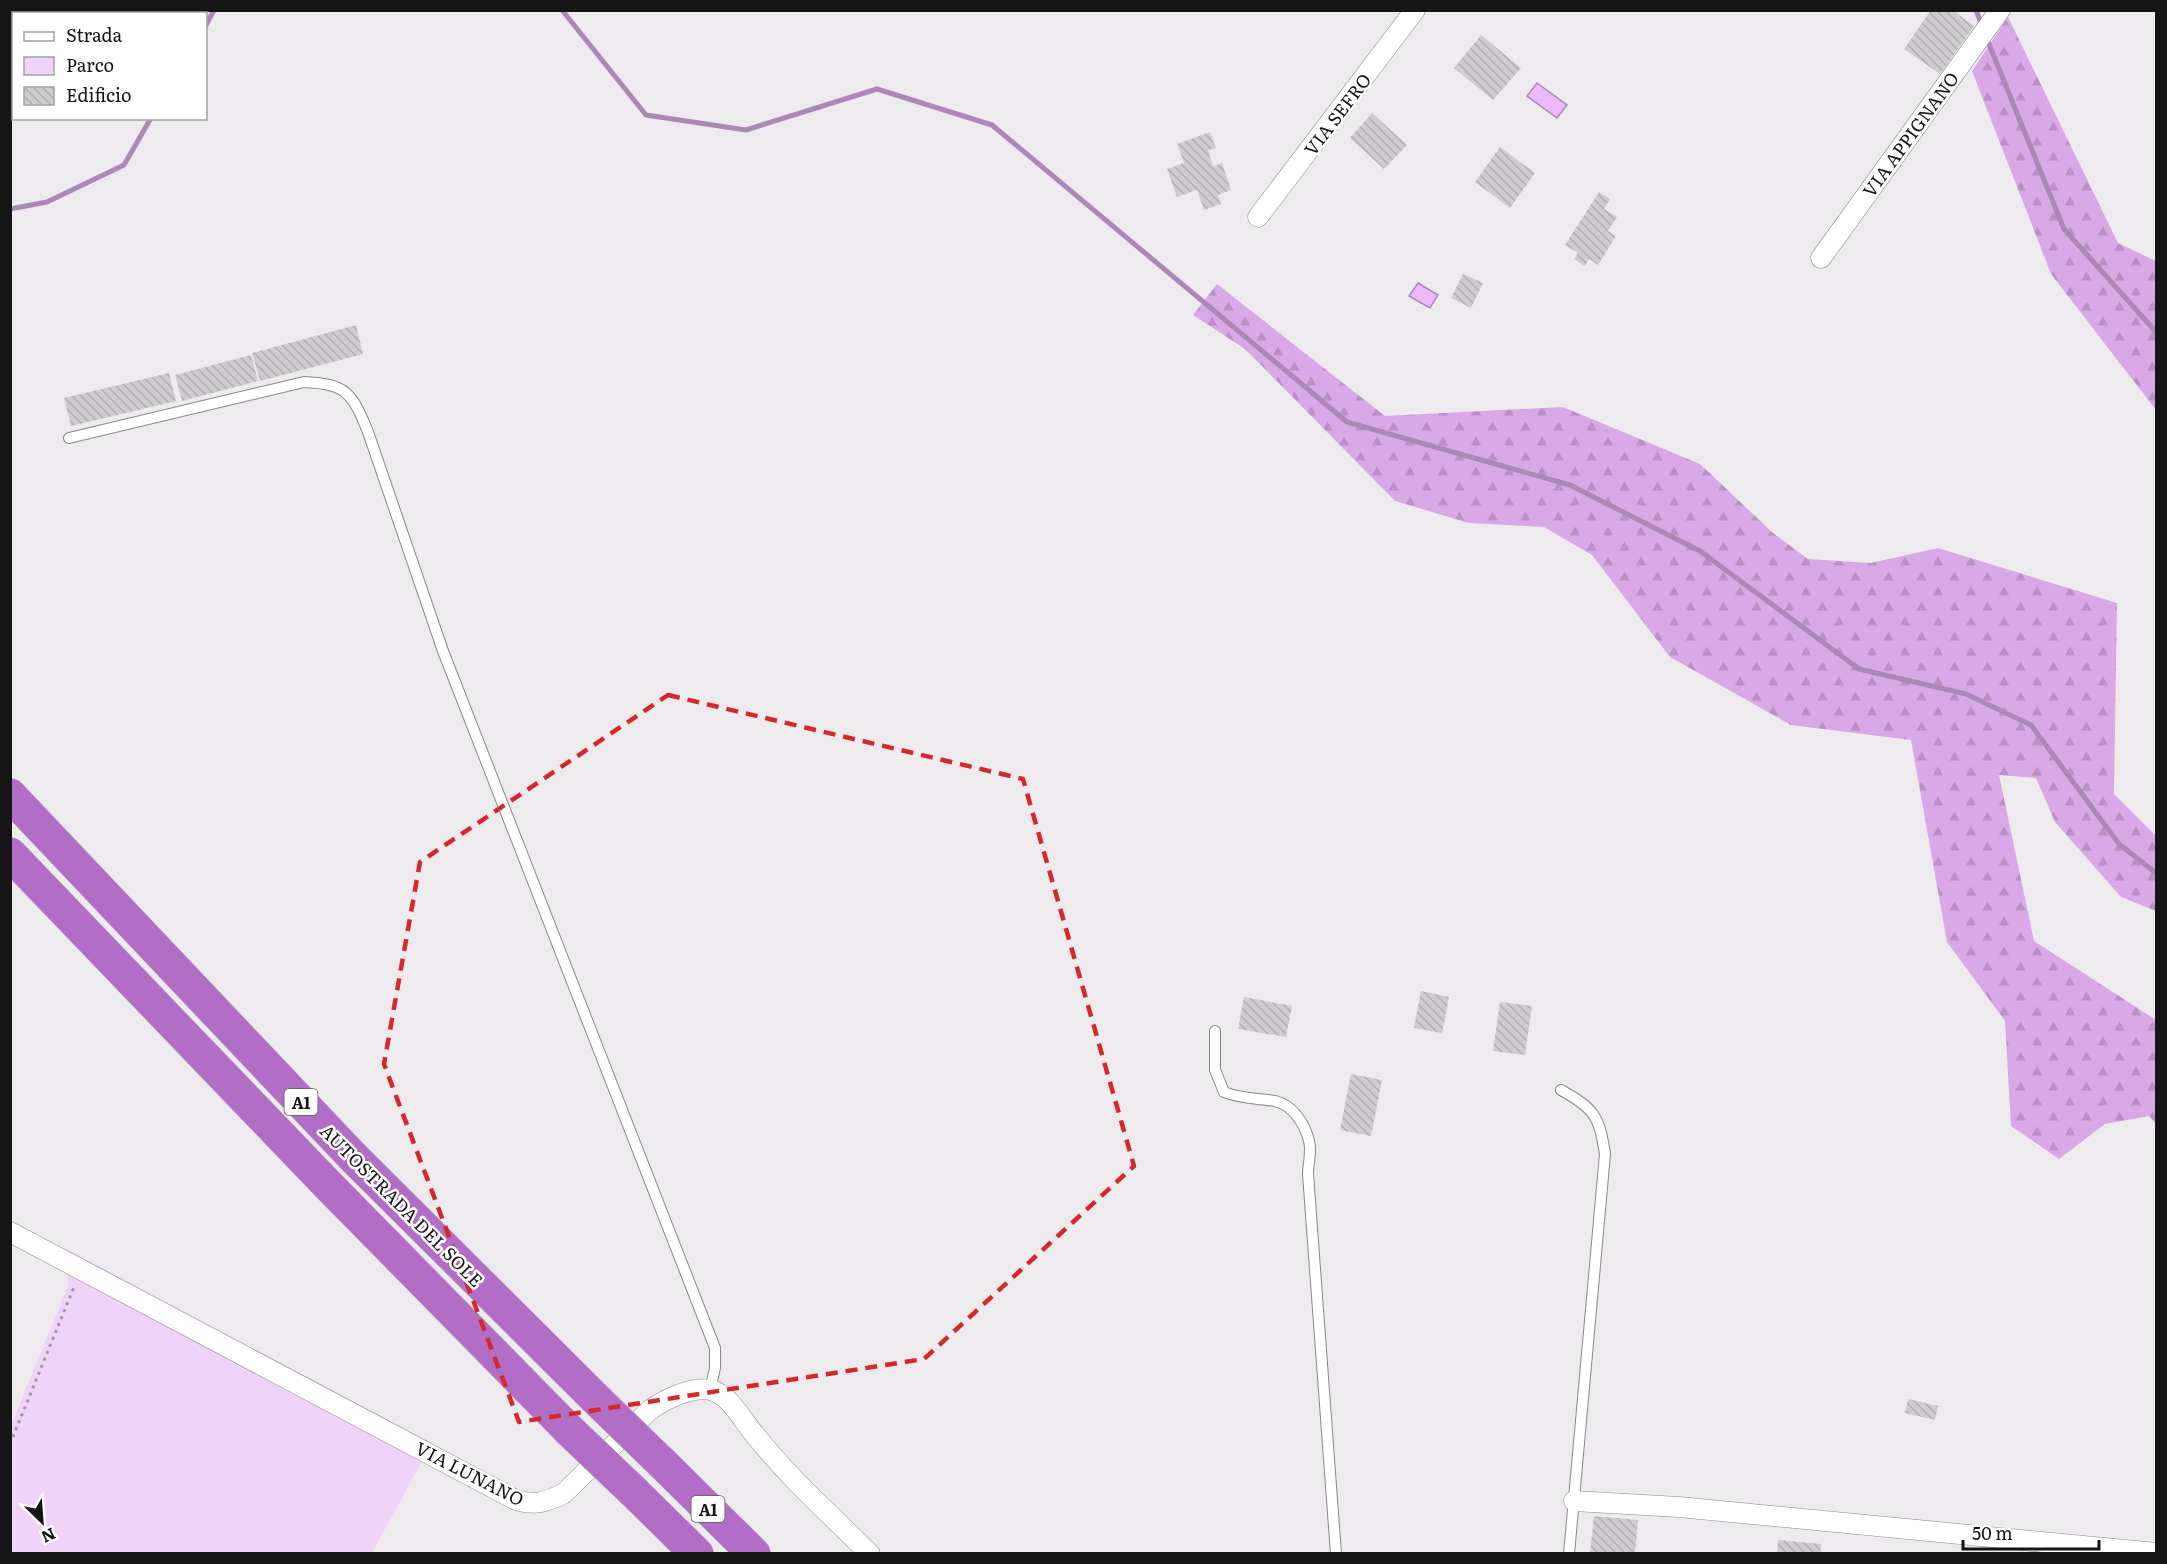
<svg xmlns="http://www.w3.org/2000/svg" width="2167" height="1564" font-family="Literata,serif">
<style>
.green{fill:#f0d3f8}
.forest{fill:url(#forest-firs)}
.water{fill:#ebb9fa;stroke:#ab88b6;stroke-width:1.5}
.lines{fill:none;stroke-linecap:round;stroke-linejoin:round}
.stream{stroke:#ab88b6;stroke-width:5}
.building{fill:url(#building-back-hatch)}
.service-casing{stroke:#8a878b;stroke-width:12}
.minor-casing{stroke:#8a878b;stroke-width:21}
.motorway-casing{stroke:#c7c7c7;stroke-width:34}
.path{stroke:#9e9b9e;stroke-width:3;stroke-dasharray:3 4.5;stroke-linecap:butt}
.service{stroke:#fff;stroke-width:10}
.minor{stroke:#fff;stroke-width:20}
.motorway{stroke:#b26dc6;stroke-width:33}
.motorway-bridge-casing{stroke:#c7c7c7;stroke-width:34;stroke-linecap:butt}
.motorway-bridge{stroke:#b26dc6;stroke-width:33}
.marked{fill:none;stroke:#d62828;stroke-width:4.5;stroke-dasharray:12 8;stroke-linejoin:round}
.labels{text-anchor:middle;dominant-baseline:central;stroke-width:5;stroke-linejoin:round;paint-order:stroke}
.shield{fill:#fff;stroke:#5c5b5c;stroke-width:1.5}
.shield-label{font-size:16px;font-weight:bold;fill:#161516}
.street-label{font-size:18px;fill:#161516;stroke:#fff}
</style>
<defs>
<pattern id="forest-firs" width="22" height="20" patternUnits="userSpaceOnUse" patternTransform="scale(1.5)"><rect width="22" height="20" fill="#d9a8e7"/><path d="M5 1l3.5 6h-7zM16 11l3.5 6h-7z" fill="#ba90c5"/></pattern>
<pattern id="building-back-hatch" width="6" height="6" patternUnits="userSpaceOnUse" patternTransform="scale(1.5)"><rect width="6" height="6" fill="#cfccd0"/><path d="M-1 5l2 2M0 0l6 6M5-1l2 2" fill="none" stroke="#b1aeb2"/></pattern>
</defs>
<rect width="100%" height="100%" fill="#eeebef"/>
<path class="green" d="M 67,1249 L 432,1443 L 372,1553 L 11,1554 L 11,1425 L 68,1286 Z"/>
<path class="forest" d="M 2008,17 L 2118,243 L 2156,261 L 2156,410 L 2051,274 L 1972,71 Z
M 1217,284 L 1385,416 L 1563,407 L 1700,464 L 1773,533 L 1808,559 L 1871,563 L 1938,548 L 2117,603 L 2114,794 L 2156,836 L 2156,911 L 2121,897 L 2055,822 L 2036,778 L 1999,775 L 2034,941 L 2156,1020 L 2156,1124 L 2149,1116 L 2105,1124 L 2059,1159 L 2011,1126 L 2005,1021 L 1947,942 L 1911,740 L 1791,725 L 1670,657 L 1592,555 L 1544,527 L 1469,523 L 1395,501 L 1245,349 L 1193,315 Z"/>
<path class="water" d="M 1537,83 L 1567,105 L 1557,118 L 1527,96 Z
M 1418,283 L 1438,295 L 1430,308 L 1409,296 Z"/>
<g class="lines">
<path class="stream" d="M 562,10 L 646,115 L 746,130 L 877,89 L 992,125 L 1347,422 L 1570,485 L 1700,551 L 1859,669 L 1966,694 L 2031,725 L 2119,844 L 2156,873
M 1976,10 L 1982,26
M 206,25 L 214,10
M 1986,37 L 2064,229 L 2156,332
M 10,209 L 47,202 L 124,165 L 151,118"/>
</g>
<path class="building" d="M 1931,10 L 1952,10 L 1974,26 L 1940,74 L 1904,49 Z
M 1481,35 L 1521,68 L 1493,100 L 1454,68 Z
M 1372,113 L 1407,145 L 1384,169 L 1350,138 Z
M 1210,132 L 1216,148 L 1208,150 L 1213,166 L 1222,163 L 1231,190 L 1218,195 L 1221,204 L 1204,210 L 1197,190 L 1177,197 L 1167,169 L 1184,163 L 1177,144 Z
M 1500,147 L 1535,173 L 1510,208 L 1475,182 Z
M 1599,192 L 1610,199 L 1604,209 L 1617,217 L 1608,231 L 1616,236 L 1598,265 L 1589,259 L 1585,266 L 1574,259 L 1578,253 L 1565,245 Z
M 1463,274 L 1483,283 L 1471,308 L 1451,298 Z
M 356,325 L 363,354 L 260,381 L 252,353 Z
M 251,355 L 258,381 L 182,401 L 175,375 Z
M 169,373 L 176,401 L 71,426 L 64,398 Z
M 1421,991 L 1449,997 L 1442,1033 L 1414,1028 Z
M 1244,997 L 1292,1006 L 1286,1037 L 1238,1029 Z
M 1500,1002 L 1532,1006 L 1525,1055 L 1493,1051 Z
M 1351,1074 L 1382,1080 L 1371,1136 L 1340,1130 Z
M 1908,1399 L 1938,1406 L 1935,1420 L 1905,1413 Z
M 1594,1516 L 1638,1520 L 1635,1554 L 1590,1554 Z
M 1778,1540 L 1821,1544 L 1820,1554 L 1777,1554 Z"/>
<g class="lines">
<defs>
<path id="service" d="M 69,438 L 304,382 C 347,384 352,393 368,432 L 443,651 L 715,1348 L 715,1368 L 710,1390
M 1215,1031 L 1215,1070 L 1224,1092 C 1241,1099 1257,1098 1275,1101 C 1293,1105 1305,1124 1309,1141 C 1312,1151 1308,1164 1308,1174 L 1336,1554
M 1561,1090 C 1595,1109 1599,1116 1605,1154 L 1569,1554"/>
<path id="minor" d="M 1258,217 L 1415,10
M 1821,258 L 2000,10
M 10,1232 L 516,1500 C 536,1506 545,1502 563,1494 L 651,1409 C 666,1399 692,1386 711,1390 C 730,1395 743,1421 755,1435 C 789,1478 831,1515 870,1554
M 1574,1501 L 1679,1507 L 2156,1553"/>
<path id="motorway" d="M 10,795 L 353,1157 L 599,1402
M 10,854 L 326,1183 L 570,1431
M 663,1464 L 754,1554
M 635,1493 L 697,1554"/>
</defs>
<use href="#service" class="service-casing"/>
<use href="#minor" class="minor-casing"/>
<use href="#motorway" class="motorway-casing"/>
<path class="path" d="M 10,1444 L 74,1287"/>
<use href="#service" class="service"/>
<use href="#minor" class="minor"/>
<use href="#motorway" class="motorway"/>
<defs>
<path id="motorway-bridge" d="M 599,1402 L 663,1464
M 570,1431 L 635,1493"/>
</defs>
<use href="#motorway-bridge" class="motorway-bridge-casing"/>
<use href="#motorway-bridge" class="motorway-bridge"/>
</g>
<path class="marked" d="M 668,695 L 1023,779 L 1134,1166 L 924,1359 L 519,1422 L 384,1064 L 420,862 Z"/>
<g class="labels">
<g class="shield">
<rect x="284.5" y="1089" width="33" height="26" rx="4.5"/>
<rect x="691.5" y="1496" width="33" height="26" rx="4.5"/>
</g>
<g class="shield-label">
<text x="301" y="1102">A1</text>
<text x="708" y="1509">A1</text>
</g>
<g class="street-label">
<text transform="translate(1337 114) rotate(-53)">VIA SEFRO</text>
<text transform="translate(1910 134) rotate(-54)">VIA APPIGNANO</text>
<text transform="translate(402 1205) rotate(45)">AUTOSTRADA DEL SOLE</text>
<text transform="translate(470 1473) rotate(27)">VIA LUNANO</text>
</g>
</g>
<rect width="2167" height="1564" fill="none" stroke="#161516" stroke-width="24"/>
<rect x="12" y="12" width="195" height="108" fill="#ffffff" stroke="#a2a1a2" stroke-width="1.5"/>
<rect x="24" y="32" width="30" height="9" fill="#ffffff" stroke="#a2a1a2" stroke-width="1.5"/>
<text x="66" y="42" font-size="18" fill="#161516">Strada</text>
<rect x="24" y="57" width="30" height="18" fill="#f0d3f8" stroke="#a2a1a2" stroke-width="1.5"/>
<text x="66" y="72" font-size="18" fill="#161516">Parco</text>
<rect x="24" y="87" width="30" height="18" fill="url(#building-back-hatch)" stroke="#a2a1a2" stroke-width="1.5"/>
<text x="66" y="102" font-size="18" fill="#161516">Edificio</text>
<g transform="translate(42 1522) rotate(155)" stroke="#ffffff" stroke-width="4.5" paint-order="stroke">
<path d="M0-4.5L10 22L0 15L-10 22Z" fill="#161516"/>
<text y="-9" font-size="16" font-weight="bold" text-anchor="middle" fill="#161516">N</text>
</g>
<path d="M1963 1540v9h136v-9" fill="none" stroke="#161516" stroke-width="3"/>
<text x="1972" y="1540" font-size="18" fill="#161516" stroke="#ffffff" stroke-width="4.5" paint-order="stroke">50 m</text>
</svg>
